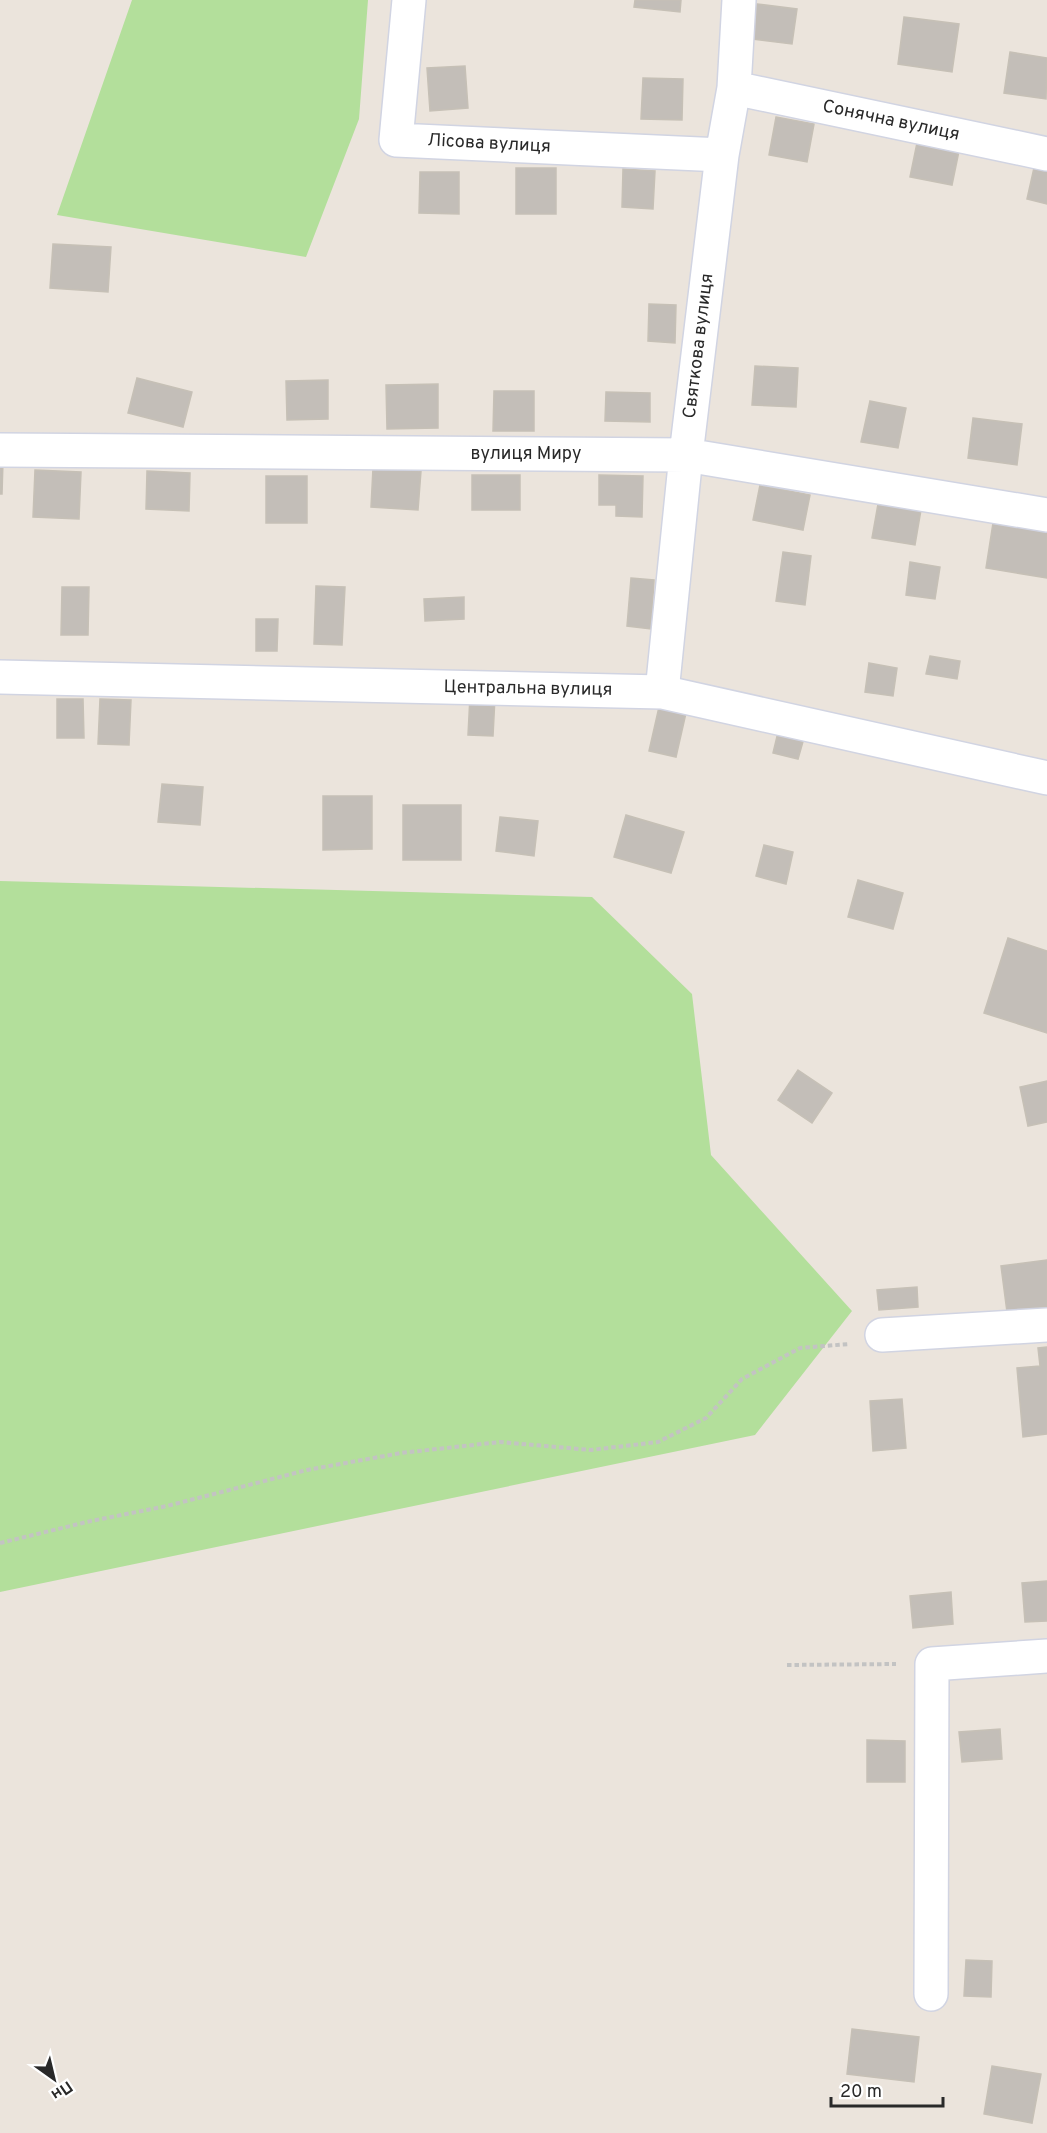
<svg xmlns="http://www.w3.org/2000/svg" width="1047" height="2133" font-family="Overpass,sans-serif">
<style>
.green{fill:#b3df9b}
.building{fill:#c3beb8;stroke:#c6c0b6;stroke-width:1.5}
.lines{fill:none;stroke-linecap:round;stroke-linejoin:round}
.minor-casing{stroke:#d1d4e2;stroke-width:36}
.path{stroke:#c3c3c3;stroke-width:4;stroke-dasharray:4.5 3;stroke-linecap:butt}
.minor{stroke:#fff;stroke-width:33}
.labels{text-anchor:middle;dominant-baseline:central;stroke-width:4.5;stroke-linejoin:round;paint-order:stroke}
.street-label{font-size:18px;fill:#292929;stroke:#fff}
</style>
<rect width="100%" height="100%" fill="#ebe4dc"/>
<path class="green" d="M 132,0 L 368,0 L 359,119 L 306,257 L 57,215 Z
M 0,881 L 592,897 L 692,994 L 711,1155 L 852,1311 L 755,1435 L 0,1592 Z"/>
<path class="building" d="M 635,0 L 681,0 L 680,12 L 634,7 Z
M 757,4 L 797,9 L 792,44 L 753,39 Z
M 904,17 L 959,24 L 952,72 L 898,64 Z
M 1010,52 L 1047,58 L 1046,99 L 1004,93 Z
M 465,66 L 468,108 L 430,111 L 427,68 Z
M 643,78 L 683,79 L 682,120 L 641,119 Z
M 776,117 L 814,124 L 807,162 L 769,155 Z
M 917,143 L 959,151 L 952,185 L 910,177 Z
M 1036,159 L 1047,162 L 1047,204 L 1027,199 Z
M 516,168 L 556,168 L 556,214 L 516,214 Z
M 623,169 L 655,171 L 653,209 L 622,207 Z
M 420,172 L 459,172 L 459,214 L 419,213 Z
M 53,244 L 111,247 L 108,292 L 50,288 Z
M 649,304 L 676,305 L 675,343 L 648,341 Z
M 755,366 L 798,368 L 796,407 L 752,405 Z
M 137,378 L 192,392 L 183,427 L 128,413 Z
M 328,380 L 328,419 L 287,420 L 286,381 Z
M 438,384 L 438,428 L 387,429 L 386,385 Z
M 494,391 L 534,391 L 534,431 L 493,431 Z
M 606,392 L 650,393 L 650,422 L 605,421 Z
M 870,401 L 906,408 L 898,448 L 861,442 Z
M 973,418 L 1022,424 L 1017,465 L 968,458 Z
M 0,461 L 3,461 L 2,494 L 0,494 Z
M 373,468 L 421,471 L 418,510 L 371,507 Z
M 35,470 L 81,472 L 79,519 L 33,517 Z
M 147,471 L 190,473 L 189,511 L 146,509 Z
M 472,475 L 520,475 L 520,510 L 472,510 Z
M 599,475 L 643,476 L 642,517 L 616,516 L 616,505 L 599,505 Z
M 266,476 L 307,476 L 307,523 L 266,523 Z
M 760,485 L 810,495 L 803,530 L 753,520 Z
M 878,504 L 921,510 L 915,545 L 872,538 Z
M 993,523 L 1047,532 L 1047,578 L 986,568 Z
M 783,552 L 811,556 L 805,605 L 776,601 Z
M 910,562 L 940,567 L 935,599 L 906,595 Z
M 631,578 L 654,580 L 651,629 L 627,626 Z
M 316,586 L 345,587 L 342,645 L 314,644 Z
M 62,587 L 89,587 L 88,635 L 61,635 Z
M 464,597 L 464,619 L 425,621 L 424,599 Z
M 256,619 L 278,619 L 277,651 L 256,651 Z
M 930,656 L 960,661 L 957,679 L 926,674 Z
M 869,663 L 897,668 L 893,696 L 865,692 Z
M 470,696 L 495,697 L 493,736 L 468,735 Z
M 57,699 L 83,699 L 84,738 L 57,738 Z
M 100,699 L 131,700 L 129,745 L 98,744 Z
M 659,707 L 686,713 L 676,757 L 649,751 Z
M 780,724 L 806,731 L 798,759 L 773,753 Z
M 162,784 L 203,787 L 200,825 L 158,822 Z
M 323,796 L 372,796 L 372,849 L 323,850 Z
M 403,805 L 461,805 L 461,860 L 403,860 Z
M 626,815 L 684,832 L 671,873 L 614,857 Z
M 500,817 L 538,821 L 534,856 L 496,851 Z
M 764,845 L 793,852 L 786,884 L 756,876 Z
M 858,880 L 903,893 L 893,929 L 848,917 Z
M 1008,938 L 1047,951 L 1047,1033 L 984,1013 Z
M 798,1070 L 832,1093 L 812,1123 L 778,1100 Z
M 1047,1081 L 1047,1122 L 1028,1126 L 1020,1087 Z
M 1047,1260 L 1047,1307 L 1007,1312 L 1001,1266 Z
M 917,1287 L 918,1307 L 879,1310 L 877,1290 Z
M 1047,1347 L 1047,1434 L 1023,1437 L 1017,1368 L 1040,1366 L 1038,1348 Z
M 902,1399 L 906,1448 L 873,1451 L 870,1401 Z
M 1047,1581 L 1047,1621 L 1025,1622 L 1022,1583 Z
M 951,1592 L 953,1624 L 913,1628 L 910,1596 Z
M 1000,1729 L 1002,1759 L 962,1762 L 959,1732 Z
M 867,1740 L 905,1741 L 905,1782 L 867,1782 Z
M 966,1960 L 992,1961 L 991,1997 L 964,1996 Z
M 852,2029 L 919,2037 L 914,2082 L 847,2074 Z
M 992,2066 L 1041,2074 L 1032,2123 L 984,2114 Z"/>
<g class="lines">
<defs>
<path id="minor" d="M 409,0 L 396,140 L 722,155
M 734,88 L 1047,154
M 0,450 L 686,455 L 1047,515
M 0,677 L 662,692 L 1047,778
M 662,692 L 686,455 L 722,155 L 734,88 L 739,0
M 882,1335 L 1047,1325
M 931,1994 L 932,1664 L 1047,1656"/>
</defs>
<use href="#minor" class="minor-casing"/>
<path class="path" d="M 0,1543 L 91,1521 L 167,1506 L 307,1470 L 401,1453 L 500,1442 L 591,1450 L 658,1442 L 706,1418 L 742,1379 L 800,1348 L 849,1344
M 787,1665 L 896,1664"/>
<use href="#minor" class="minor"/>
</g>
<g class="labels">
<g class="street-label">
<text transform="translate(891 121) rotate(12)">Сонячна вулиця</text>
<text transform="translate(489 144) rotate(3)">Лісова вулиця</text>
<text transform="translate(699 346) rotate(-83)">Святкова вулиця</text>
<text x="526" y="454">вулиця Миру</text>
<text transform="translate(528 689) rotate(1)">Центральна вулиця</text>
</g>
</g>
<g transform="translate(54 2079) rotate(146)" stroke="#ffffff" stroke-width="4.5" paint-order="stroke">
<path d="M0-4.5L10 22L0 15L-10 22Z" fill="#292929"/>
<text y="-9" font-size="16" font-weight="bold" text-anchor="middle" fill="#292929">Пн</text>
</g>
<path d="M831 2097v9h112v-9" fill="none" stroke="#292929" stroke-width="3"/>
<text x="840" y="2097" font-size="18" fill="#292929" stroke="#ffffff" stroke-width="4.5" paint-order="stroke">20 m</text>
</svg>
